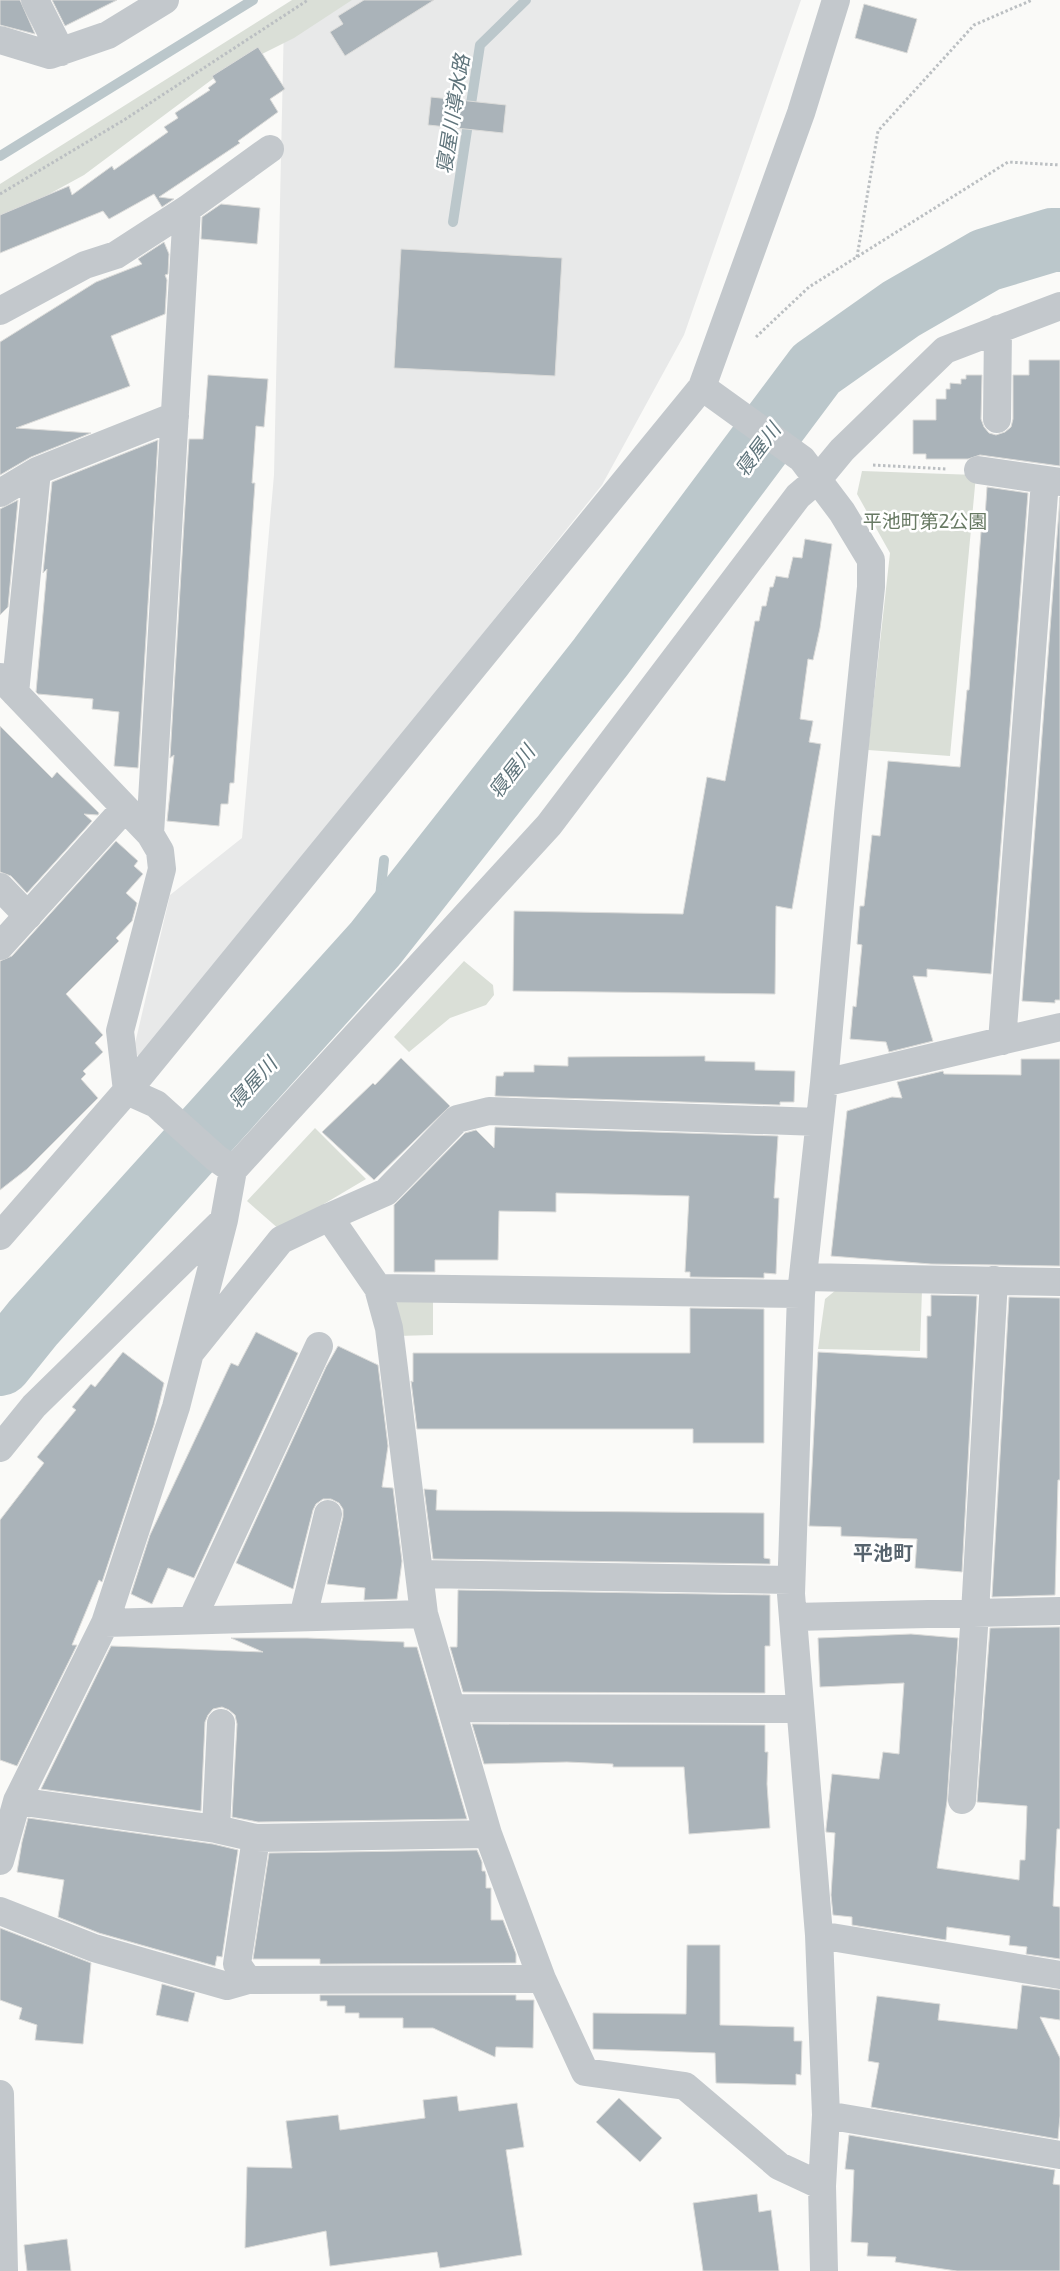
<svg xmlns="http://www.w3.org/2000/svg" width="1060" height="2271" font-family="'Exo 2','Noto Sans JP',sans-serif">
<style>
.built{fill:#e8e9e9}
.green{fill:#dadfd7}
.lines{fill:none;stroke-linecap:round;stroke-linejoin:round}
.stream{stroke:#bbc7cb;stroke-width:10}
.river{stroke:#bbc7cb;stroke-width:64}
.building{fill:#aab3b9;stroke:#dcdcda}
.path{stroke:#bbbfc2;stroke-width:3;stroke-dasharray:2.5 2.5;stroke-linecap:butt}
.minor{stroke:#c3c8cc;stroke-width:28}
.labels{text-anchor:middle;dominant-baseline:central;stroke-width:5;stroke-linejoin:round;paint-order:stroke}
.park-label{font-size:19px;fill:#687a64;stroke:#fff}
.water-label{font-size:20px;font-style:italic;fill:#60757c;stroke:#fff}
.neighbourhood-label{font-size:20px;font-weight:bold;fill:#57646e;stroke:#fff}
</style>
<rect width="100%" height="100%" fill="#fafaf8"/>
<path class="built" d="M 318,0 L 801,0 L 684,335 L 602,485 L 142,1059 L 133,1052 L 170,895 L 242,838 L 274,475 L 284,21 Z"/>
<path class="green" d="M 292,0 L 352,0 L 294,38 L 214,78 L 84,175 L 0,221 L 0,184 Z
M 862,471 L 976,475 L 950,756 L 868,750 L 890,553 L 857,494 Z
M 464,961 L 493,985 L 494,995 L 486,1005 L 450,1018 L 409,1052 L 394,1037 Z
M 315,1128 L 366,1179 L 280,1230 L 247,1201 Z
M 922,1289 L 920,1351 L 818,1349 L 825,1299 L 836,1290 Z
M 401,1297 L 433,1297 L 433,1335 L 397,1336 L 391,1309 Z"/>
<g class="lines">
<path class="stream" d="M 0,156 L 253,0
M 453,222 L 480,45 L 526,0
M 375,944 L 384,860"/>
<path class="river" d="M 0,1364 L 33,1323 L 375,944 L 600,658 L 816,369 L 901,309 L 986,260 L 1052,240 L 1060,240"/>
</g>
<path class="building" d="M 0,0 L 20,0 L 35,34 L 0,25 Z
M 52,0 L 117,0 L 65,26 Z
M 364,0 L 434,0 L 345,56 L 330,32 L 343,24 L 338,16 Z
M 864,4 L 917,19 L 907,53 L 855,38 Z
M 258,47 L 285,89 L 270,99 L 278,112 L 238,141 L 240,143 L 159,197 L 174,199 L 162,207 L 154,194 L 109,219 L 103,211 L 0,253 L 0,215 L 69,186 L 72,195 L 112,166 L 114,170 L 168,132 L 164,127 L 178,118 L 175,113 L 210,90 L 208,88 L 216,82 L 212,76 Z
M 431,97 L 506,105 L 503,133 L 428,125 Z
M 221,204 L 260,208 L 257,244 L 201,239 L 202,217 Z
M 164,242 L 169,254 L 168,274 L 165,275 L 167,280 L 165,314 L 111,336 L 130,386 L 16,428 L 91,433 L 31,457 L 0,475 L 0,342 L 96,282 L 142,264 L 138,259 Z
M 401,249 L 562,258 L 555,376 L 394,368 Z
M 1029,360 L 1060,360 L 1060,466 L 980,455 L 968,459 L 926,459 L 926,454 L 913,454 L 913,420 L 936,420 L 936,399 L 946,399 L 946,389 L 950,389 L 950,383 L 961,384 L 961,379 L 966,379 L 966,375 L 982,375 L 981,419 L 984,427 L 989,433 L 996,435 L 1005,432 L 1011,427 L 1013,419 L 1013,375 L 1029,375 Z
M 208,375 L 268,379 L 264,427 L 256,426 L 252,483 L 255,483 L 234,783 L 230,783 L 228,804 L 221,804 L 219,826 L 167,821 L 174,755 L 170,758 L 189,439 L 203,439 Z
M 158,440 L 138,768 L 114,766 L 119,712 L 92,709 L 93,699 L 38,694 L 36,692 L 47,569 L 43,573 L 52,482 Z
M 987,487 L 1028,493 L 991,974 L 927,969 L 927,977 L 913,976 L 933,1041 L 889,1052 L 886,1042 L 850,1039 L 853,1006 L 856,1007 L 862,945 L 857,944 L 860,906 L 864,906 L 872,835 L 880,836 L 888,761 L 960,767 L 967,690 L 969,690 L 981,532 L 984,532 Z
M 1060,497 L 1060,1000 L 1055,1000 L 1055,1003 L 1022,1001 Z
M 18,500 L 8,607 L 0,615 L 0,509 Z
M 805,539 L 832,544 L 820,628 L 813,660 L 808,659 L 800,719 L 813,721 L 809,742 L 821,744 L 792,909 L 776,906 L 775,994 L 513,991 L 514,911 L 683,914 L 707,777 L 725,781 L 755,621 L 759,621 L 762,606 L 766,606 L 770,587 L 773,587 L 776,576 L 788,578 L 793,557 L 802,558 Z
M 0,726 L 52,778 L 57,772 L 99,813 L 98,815 L 84,814 L 92,821 L 27,893 L 11,876 L 0,872 Z
M 116,841 L 138,861 L 134,866 L 143,874 L 126,893 L 137,903 L 132,921 L 116,938 L 119,941 L 66,994 L 103,1035 L 95,1043 L 103,1052 L 83,1071 L 86,1074 L 81,1079 L 98,1098 L 27,1169 L 0,1190 L 0,961 L 12,956 Z
M 705,1056 L 705,1061 L 755,1062 L 755,1070 L 795,1071 L 794,1102 L 780,1102 L 780,1105 L 495,1096 L 496,1076 L 503,1076 L 504,1072 L 534,1072 L 534,1065 L 568,1066 L 568,1057 Z
M 401,1058 L 450,1106 L 374,1180 L 322,1132 L 373,1083 L 375,1085 Z
M 1021,1059 L 1060,1059 L 1060,1266 L 931,1264 L 831,1256 L 847,1111 L 892,1097 L 902,1098 L 897,1082 L 943,1071 L 944,1074 L 1021,1075 Z
M 495,1127 L 778,1136 L 774,1198 L 779,1198 L 776,1274 L 764,1273 L 764,1278 L 690,1277 L 690,1272 L 685,1272 L 689,1196 L 556,1193 L 556,1212 L 499,1211 L 498,1260 L 435,1260 L 435,1272 L 394,1272 L 394,1205 L 465,1133 L 476,1130 L 494,1148 Z
M 931,1295 L 977,1296 L 962,1572 L 915,1568 L 917,1539 L 841,1536 L 841,1527 L 809,1526 L 818,1352 L 927,1358 L 927,1316 L 931,1316 Z
M 1009,1297 L 1060,1298 L 1060,1480 L 1058,1480 L 1055,1595 L 992,1597 Z
M 690,1308 L 764,1309 L 764,1443 L 693,1443 L 693,1429 L 417,1429 L 411,1381 L 413,1382 L 413,1353 L 690,1353 Z
M 256,1332 L 298,1353 L 194,1578 L 168,1568 L 152,1604 L 131,1594 L 150,1535 L 231,1363 L 238,1366 Z
M 338,1346 L 378,1365 L 388,1446 L 382,1487 L 393,1488 L 402,1561 L 397,1599 L 364,1600 L 365,1588 L 327,1584 L 343,1517 L 343,1509 L 339,1503 L 331,1499 L 323,1499 L 316,1504 L 313,1510 L 293,1589 L 236,1563 L 326,1367 Z
M 123,1352 L 164,1383 L 154,1425 L 102,1582 L 99,1580 L 72,1645 L 77,1645 L 17,1766 L 0,1760 L 0,1520 L 44,1463 L 37,1457 L 76,1410 L 72,1407 L 91,1384 L 95,1387 Z
M 424,1489 L 437,1490 L 436,1510 L 764,1513 L 764,1558 L 770,1559 L 770,1564 L 433,1559 Z
M 458,1590 L 770,1595 L 770,1646 L 765,1646 L 765,1693 L 463,1692 L 450,1647 L 457,1647 Z
M 1060,1627 L 1060,1829 L 1057,1829 L 1053,1906 L 1060,1907 L 1060,1959 L 1026,1954 L 1027,1947 L 1009,1945 L 1010,1936 L 947,1927 L 946,1940 L 852,1925 L 852,1917 L 833,1915 L 831,1895 L 835,1833 L 826,1832 L 826,1829 L 832,1774 L 879,1779 L 883,1752 L 899,1754 L 904,1683 L 820,1687 L 818,1638 L 911,1634 L 958,1638 L 947,1801 L 937,1868 L 1019,1880 L 1020,1860 L 1025,1860 L 1027,1806 L 977,1802 L 990,1628 Z
M 231,1638 L 307,1638 L 404,1642 L 404,1647 L 417,1647 L 467,1819 L 258,1822 L 232,1817 L 237,1724 L 235,1715 L 229,1710 L 222,1707 L 213,1709 L 208,1715 L 205,1722 L 201,1811 L 41,1789 L 111,1646 L 263,1652 Z
M 472,1724 L 765,1725 L 765,1752 L 768,1752 L 767,1784 L 770,1828 L 689,1834 L 684,1767 L 613,1767 L 613,1764 L 567,1762 L 484,1764 Z
M 28,1818 L 213,1844 L 238,1850 L 222,1957 L 217,1956 L 215,1966 L 99,1933 L 58,1917 L 64,1880 L 17,1872 L 22,1842 Z
M 477,1850 L 482,1862 L 482,1871 L 485,1871 L 486,1875 L 486,1888 L 491,1888 L 491,1920 L 503,1920 L 516,1954 L 516,1963 L 320,1964 L 320,1959 L 253,1959 L 269,1853 Z
M 0,1928 L 91,1963 L 83,2044 L 35,2040 L 37,2025 L 19,2019 L 22,2008 L 0,2000 Z
M 687,1945 L 720,1945 L 720,2025 L 794,2027 L 794,2041 L 802,2041 L 801,2075 L 796,2074 L 796,2085 L 716,2083 L 715,2053 L 593,2049 L 593,2013 L 686,2014 Z
M 162,1984 L 195,1993 L 188,2022 L 156,2015 Z
M 1022,1985 L 1060,1990 L 1060,2020 L 1040,2017 L 1060,2058 L 1060,2116 L 1058,2139 L 871,2107 L 879,2063 L 868,2061 L 877,1996 L 940,2004 L 938,2020 L 1017,2029 Z
M 320,1995 L 516,1995 L 516,2000 L 534,2000 L 533,2048 L 496,2047 L 495,2057 L 433,2028 L 403,2028 L 403,2018 L 359,2018 L 359,2013 L 345,2013 L 345,2006 L 327,2006 L 327,2001 L 320,2001 Z
M 457,2096 L 459,2111 L 517,2103 L 524,2147 L 506,2150 L 522,2255 L 440,2268 L 437,2252 L 330,2266 L 326,2231 L 245,2248 L 247,2167 L 292,2168 L 286,2121 L 338,2115 L 340,2130 L 425,2118 L 423,2100 Z
M 619,2098 L 662,2138 L 640,2162 L 596,2122 Z
M 849,2135 L 1055,2170 L 1053,2184 L 1060,2185 L 1060,2271 L 957,2271 L 895,2262 L 896,2257 L 867,2256 L 868,2243 L 851,2242 L 854,2170 L 845,2169 Z
M 757,2194 L 759,2212 L 771,2210 L 779,2271 L 703,2271 L 693,2203 Z
M 67,2239 L 71,2271 L 27,2271 L 24,2245 Z"/>
<g class="lines">
<path class="path" d="M 0,194 L 124,120 L 308,0
M 857,257 L 878,131 L 974,25 L 1032,0
M 756,337 L 809,287 L 1008,162 L 1060,165
M 873,465 L 947,469"/>
<path class="minor" d="M 35,0 L 61,52
M 0,40 L 50,55 L 108,35 L 165,0
M 0,311 L 85,265 L 116,255 L 187,209 L 270,149
M 997,419 L 998,329
M 978,470 L 1060,482
M 0,493 L 37,471 L 175,416
M 0,677 L 150,834 L 160,851 L 162,869 L 120,1031 L 127,1091 L 156,1104 L 216,1158 L 233,1170
M 15,693 L 37,471
M 150,834 L 187,209
M 0,887 L 28,916
M 0,946 L 125,808
M 1002,1041 L 1045,481
M 824,1083 L 1060,1027
M 329,1217 L 386,1192 L 457,1119 L 489,1111 L 819,1122
M 0,1236 L 138,1078 L 702,387
M 804,1277 L 1060,1282
M 378,1288 L 801,1294
M 190,1353 L 281,1240 L 329,1217 L 378,1288 L 389,1328 L 424,1614 L 488,1834 L 542,1979 L 585,2072 L 685,2086 L 779,2166 L 822,2186
M 0,1448 L 34,1406 L 224,1220 L 233,1170 L 549,825 L 798,496 L 818,479 L 842,450 L 945,350 L 1060,306
M 420,1574 L 791,1580
M 303,1617 L 328,1514
M 793,1617 L 1060,1611
M 192,1620 L 319,1346
M 105,1623 L 424,1614
M 452,1708 L 800,1709
M 962,1800 L 975,1613 L 994,1280
M 17,1801 L 216,1829 L 221,1723
M 216,1829 L 256,1838 L 237,1964 L 248,1980 L 542,1979
M 256,1838 L 488,1834
M 0,1861 L 17,1801 L 105,1623 L 176,1407 L 224,1220
M 0,1911 L 94,1948 L 227,1986 L 248,1980
M 819,1935 L 1060,1975
M 0,2094 L 4,2271
M 826,2115 L 1060,2155
M 824,2271 L 822,2186 L 826,2115 L 819,1935 L 791,1594 L 801,1294 L 824,1083 L 848,814 L 871,587 L 871,560 L 842,512 L 802,459 L 702,387 L 801,113 L 836,0"/>
</g>
<g class="labels">
<g class="park-label">
<text x="925" y="520">平池町第2公園</text>
</g>
<g class="water-label">
<text transform="translate(452 114) rotate(-81)">寝屋川導水路</text>
<text transform="translate(757 449) rotate(-53)">寝屋川</text>
<text transform="translate(511 771) rotate(-52)">寝屋川</text>
<text transform="translate(252 1082) rotate(-48)">寝屋川</text>
</g>
<g class="neighbourhood-label">
<text x="883" y="1552">平池町</text>
</g>
</g>
</svg>
